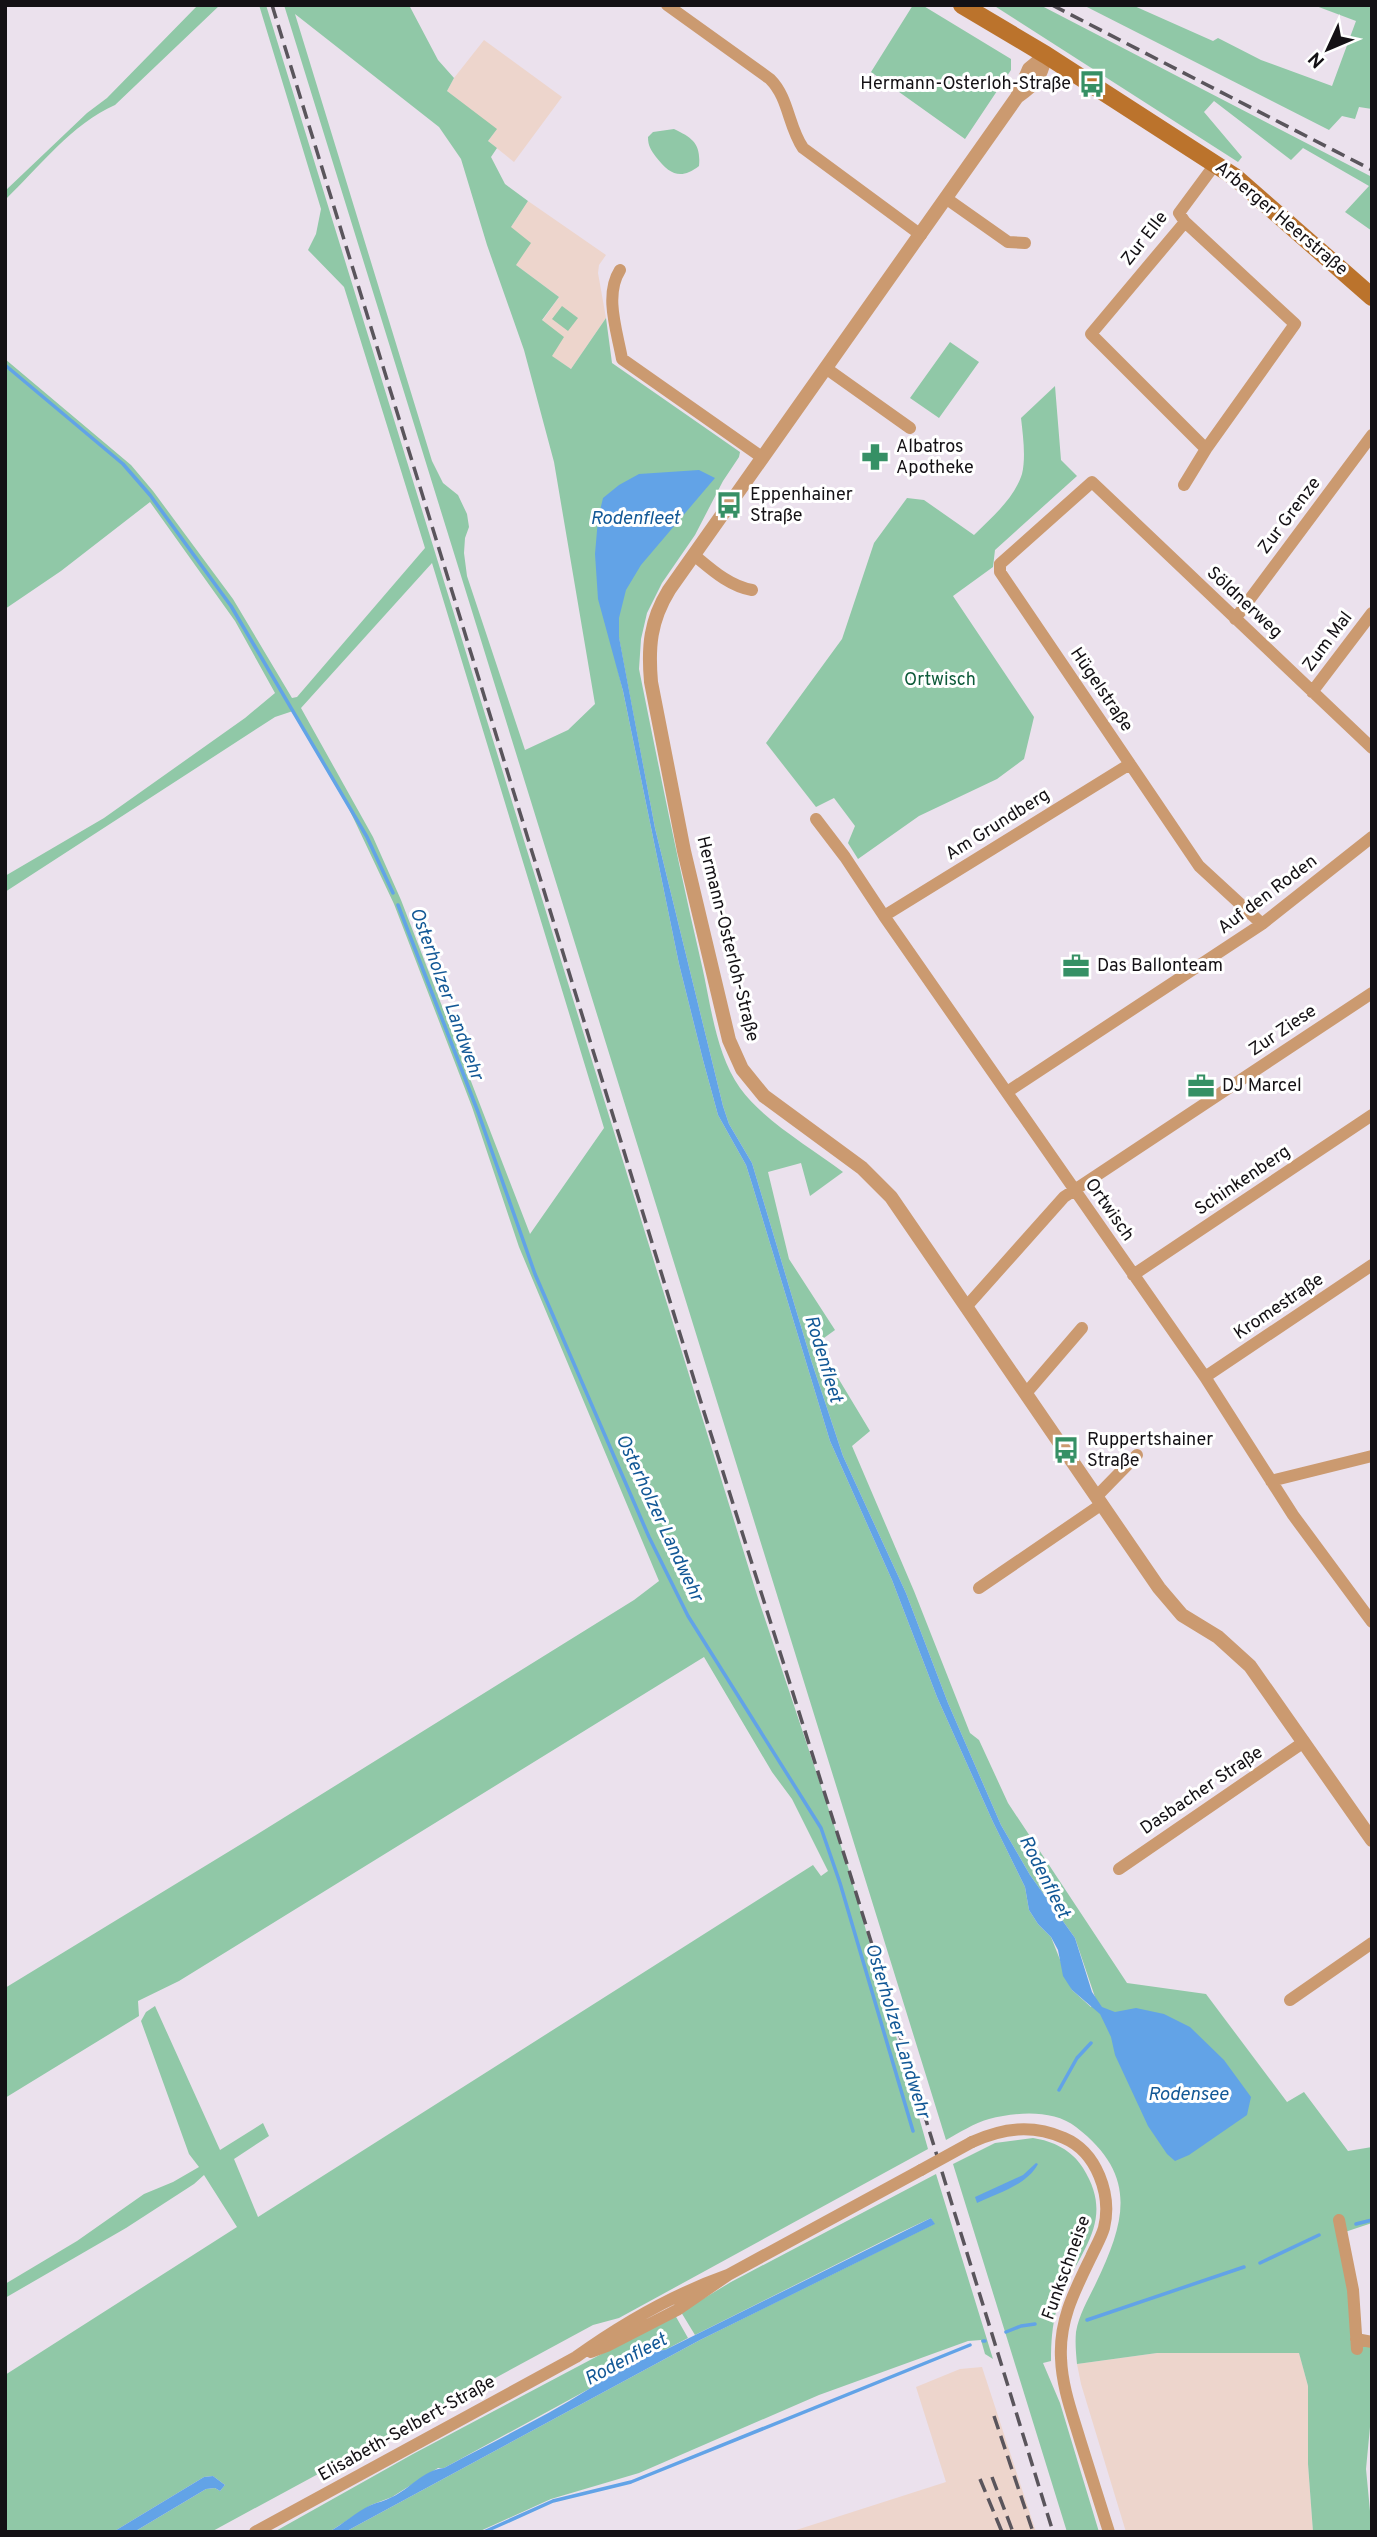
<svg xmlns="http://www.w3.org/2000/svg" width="1377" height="2537" font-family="Overpass,sans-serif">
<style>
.industrial{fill:#edd5cc}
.green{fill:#90c8a7;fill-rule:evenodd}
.water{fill:#62a3e7}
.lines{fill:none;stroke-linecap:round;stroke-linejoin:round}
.stream{stroke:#62a3e7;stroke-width:3.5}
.minor{stroke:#cb9a70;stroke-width:12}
.tertiary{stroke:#cb9a70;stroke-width:14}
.secondary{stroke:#bb732c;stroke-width:18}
.rail{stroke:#5a555c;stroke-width:3.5;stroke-dasharray:14 7;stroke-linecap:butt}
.minor-bridge{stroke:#cb9a70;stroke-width:12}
.labels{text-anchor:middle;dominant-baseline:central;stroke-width:6;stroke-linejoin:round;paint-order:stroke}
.poi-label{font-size:18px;fill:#141115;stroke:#fff;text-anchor:start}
.street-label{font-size:18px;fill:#141115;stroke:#fff}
.park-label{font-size:18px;fill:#0e5b3a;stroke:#fff}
.water-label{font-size:19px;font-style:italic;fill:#125896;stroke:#fff}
</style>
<rect width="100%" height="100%" fill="#ebe1ed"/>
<path class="industrial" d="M 484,40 L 562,97 L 514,162 L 488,141 L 496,130 L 447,91 L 454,78 Z
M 528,201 L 606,255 L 599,265 L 598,273 L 606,318 L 571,369 L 551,356 L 542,321 L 559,297 L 516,265 L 511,227 Z
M 1299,2352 L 1308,2386 L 1308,2464 L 1313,2532 L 1126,2532 L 1081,2384 L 1077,2364 L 1157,2353 Z
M 982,2367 L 1036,2532 L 790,2532 L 946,2482 L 916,2387 L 960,2369 Z"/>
<path class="green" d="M 198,5 L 220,5 L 115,105 C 73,123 38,168 5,200 L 5,191 L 87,113 L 107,98 Z
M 259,5 L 266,5 L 757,1595 L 848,1867 L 928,2149 L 619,2318 L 593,2325 L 211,2532 L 134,2532 L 206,2489 L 215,2488 L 220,2491 L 225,2485 L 213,2476 L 204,2477 L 113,2532 L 5,2532 L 5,2375 L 237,2227 L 204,2175 L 194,2184 L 126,2228 L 5,2298 L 5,2284 L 77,2241 L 144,2194 L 173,2182 L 199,2167 L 189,2154 L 141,2021 L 146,2012 L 155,2006 L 220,2150 L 263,2123 L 269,2136 L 234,2159 L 258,2217 L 813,1865 L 821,1876 L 828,1871 L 792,1799 L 772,1772 L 704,1657 L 179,1981 L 138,2001 L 139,2016 L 5,2098 L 5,1988 L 256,1835 L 634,1600 L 659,1581 L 519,1247 L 472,1107 L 394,904 L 342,794 L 293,711 L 275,717 L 5,892 L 5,876 L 104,818 L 245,718 L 275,693 L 235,621 L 150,502 L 61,571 L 5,609 L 5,359 L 131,465 L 153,491 L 233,599 L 292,698 L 297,697 L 425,548 L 344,287 L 308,250 L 316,234 L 321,209 ZM 432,563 L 604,1128 L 530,1234 L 401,900 L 373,837 L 301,708 Z
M 284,5 L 409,5 L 438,60 L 454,78 L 447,91 L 497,129 L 488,141 L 497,148 L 491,157 L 505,184 L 528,201 L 511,227 L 531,243 L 516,265 L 559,297 L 542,320 L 564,337 L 552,356 L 571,369 L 606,318 L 612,363 L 740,452 L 739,457 L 723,481 L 695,535 L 662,583 L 647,613 L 641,639 L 639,669 C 659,768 679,868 702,966 C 711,1006 716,1054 740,1088 C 764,1121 810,1147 843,1172 L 810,1196 L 801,1163 L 768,1172 L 789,1259 L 835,1330 L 817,1343 L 870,1431 L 852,1446 L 914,1591 L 970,1733 L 979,1740 L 1008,1803 L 1127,1983 L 1206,1994 L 1287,2102 L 1304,2092 L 1348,2151 L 1372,2147 L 1372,2223 L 1342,2233 L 1357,2337 L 1372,2347 L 1372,2406 L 1366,2469 L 1372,2532 L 1313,2532 L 1308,2464 L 1308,2386 L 1299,2353 L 1157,2353 L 1077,2364 C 1076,2353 1075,2343 1076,2332 C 1079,2314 1089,2298 1096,2283 C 1126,2220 1138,2175 1076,2127 C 1053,2109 1016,2112 989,2119 C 974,2123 959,2133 946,2140 ZM 295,14 L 439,127 L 461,159 L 487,245 L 524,350 L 554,462 L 595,704 L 568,730 L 525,750 L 467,576 L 464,553 L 465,538 L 469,527 L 467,514 L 458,495 L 443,483 L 432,461 ZM 610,638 L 619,638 L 655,828 L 723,1106 L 729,1124 L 752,1163 L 812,1363 L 843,1456 L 906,1593 L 948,1703 L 1001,1825 L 1030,1875 L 1075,1938 L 1096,2000 L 1091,2007 L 1072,1990 L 1051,1937 L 1038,1924 L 1029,1910 L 1025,1887 L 993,1822 L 937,1697 L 892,1580 L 830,1441 L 752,1184 L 746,1165 L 718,1115 L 703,1060 L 679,964 L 623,691 Z
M 913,5 L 922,5 L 1011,59 L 1011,70 L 965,139 L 871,72 Z
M 993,5 L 1040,5 L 1372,177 L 1372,231 L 1345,212 L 1369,186 L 1303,148 L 1291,160 L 1214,101 L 1204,112 L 1242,157 L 1238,162 Z
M 1083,5 L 1132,5 L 1213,41 L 1218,38 L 1261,60 L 1332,86 L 1356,21 L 1316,6 L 1372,5 L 1372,109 L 1359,107 L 1355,119 L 1342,116 L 1329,130 Z
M 674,129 C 693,138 701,144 699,166 C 681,180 670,175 656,157 C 651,150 648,146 648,137 L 653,132 Z
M 562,306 L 578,318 L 568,331 L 552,319 Z
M 950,342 L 979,362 L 939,418 L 910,398 Z
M 1055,386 L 1061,460 L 1077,476 L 995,550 L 993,567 L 953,596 L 1034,717 L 1024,759 L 997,779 L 919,816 L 858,859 L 848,843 L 855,826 L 834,798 L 816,807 L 766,743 L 842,639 L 874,543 L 907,498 L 924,500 L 974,535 C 992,517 1014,499 1022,474 C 1026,457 1023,436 1021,418 Z
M 1033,2138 C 1053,2141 1072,2150 1083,2168 C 1119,2225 1073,2255 1057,2308 C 1052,2326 1051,2342 1051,2361 L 1043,2363 L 1060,2403 L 1099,2532 L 1067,2532 L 953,2164 L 995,2143 Z
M 936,2174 L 993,2359 L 985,2354 L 981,2340 L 968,2341 L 819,2395 L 639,2473 L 551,2499 L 478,2532 L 345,2532 L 700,2340 L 934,2224 L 931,2218 L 897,2234 L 695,2335 L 681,2312 L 731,2282 Z
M 675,2315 L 688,2338 L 665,2350 L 650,2351 L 610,2374 L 589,2389 L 444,2468 L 438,2468 L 392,2497 L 371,2505 L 329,2532 L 274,2532 L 413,2454 Z"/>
<path class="water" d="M 699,470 L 715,478 L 641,565 L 626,590 L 619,618 L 619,637 L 655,828 L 723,1106 L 729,1124 L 752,1163 L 812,1363 L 843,1456 L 906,1593 L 948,1703 L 1001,1825 L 1030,1875 L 1075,1938 L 1092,1992 L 1102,2007 L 1115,2012 L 1136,2008 L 1164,2014 L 1190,2027 L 1224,2060 L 1251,2097 L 1247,2115 L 1189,2155 L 1175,2161 L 1167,2154 L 1148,2126 L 1115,2055 L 1111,2037 L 1100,2014 L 1072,1990 L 1063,1976 L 1058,1950 L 1051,1937 L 1038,1924 L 1029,1910 L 1025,1887 L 993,1822 L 937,1697 L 892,1580 L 830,1441 L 752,1184 L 746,1165 L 718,1115 L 703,1060 L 679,964 L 623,691 L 598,599 L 595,554 L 598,519 L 603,498 L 619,485 L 639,474 Z
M 1036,2163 L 1038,2164 C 1027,2185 998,2193 977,2203 L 975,2197 L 1023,2175 Z
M 931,2218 L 935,2224 L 700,2340 L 345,2532 L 329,2532 C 343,2524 356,2512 371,2505 C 378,2502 385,2501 392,2497 C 410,2489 423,2470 444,2468 C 492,2442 543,2418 589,2389 C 614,2374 635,2352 665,2350 Z
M 213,2476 L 225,2485 L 220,2491 L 215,2488 L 206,2489 L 134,2532 L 113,2532 L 204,2477 Z"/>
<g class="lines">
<path class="stream" d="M 5,365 L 123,464 L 150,495 L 231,606 L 367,837 L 393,893
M 398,905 L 478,1112 L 535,1274 L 649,1537 L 688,1616 L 821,1828 L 840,1883 L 913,2131
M 1059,2090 L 1077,2058 L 1091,2043
M 1356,2224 L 1372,2220
M 1260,2263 L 1319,2235
M 1087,2320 L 1244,2267
M 1006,2332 L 1021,2326 L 1035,2324
M 983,2341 L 985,2341
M 484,2532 L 553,2501 L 631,2482 L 970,2345"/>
<path class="minor" d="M 667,5 L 770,79 C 789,98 788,126 803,148 L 921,235
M 947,199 L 1008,242 L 1025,243
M 1185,222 L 1295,324 L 1206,449
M 620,270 C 604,295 617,331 622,359 L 763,458
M 827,369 L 910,428
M 1184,485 L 1206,449 L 1091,334 L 1185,222 L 1179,213 L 1216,163
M 694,555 C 711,569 729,586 752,590
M 1235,619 L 1372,435
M 1312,692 L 1372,613
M 816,819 L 845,857 L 884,916 L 1205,1377 L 1293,1515 L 1372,1622
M 884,916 L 1130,764
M 1262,924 L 1199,866 L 1000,572 L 1000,564 L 1092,482 L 1372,748
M 1007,1092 L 1262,924 L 1372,837
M 1133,1275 L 1372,1115
M 966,1307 L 1064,1197 L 1372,993
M 1205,1377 L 1372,1265
M 1027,1392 L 1082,1328
M 1271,1481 L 1372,1456
M 1097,1496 L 1137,1455
M 979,1588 L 1102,1504
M 1119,1869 L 1304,1742
M 1290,2000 L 1372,1943
M 972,2142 C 1003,2128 1032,2124 1064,2138 C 1097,2152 1112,2195 1104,2228 C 1101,2238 1095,2248 1091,2257 C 1075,2290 1059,2320 1061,2358 C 1062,2387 1072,2413 1080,2440 C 1090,2471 1099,2501 1109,2532
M 1339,2220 L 1353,2290 L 1357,2349
M 1356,2339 L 1372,2342
M 591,2352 L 607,2346 L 677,2310 L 728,2275 L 921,2170
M 255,2532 L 576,2357 C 622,2324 674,2294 728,2275"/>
<path class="tertiary" d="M 1046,55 L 1029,69 L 1017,97 L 669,590 C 650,621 648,647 651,682 L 684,851 L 729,1040 L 742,1069 L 764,1096 L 862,1168 L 891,1197 L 1159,1588 L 1182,1615 L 1218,1637 L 1250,1666 L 1372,1840
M 1017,97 C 1037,83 1040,78 1046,55"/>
<path class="secondary" d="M 962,5 L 1046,55 L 1235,177 L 1372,297"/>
<path class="rail" d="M 272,5 L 704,1412 L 848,1867 L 1053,2532
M 1052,5 L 1372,170
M 994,2416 L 1033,2532
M 992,2477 L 1013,2532
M 980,2479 L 1002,2532"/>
<path class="minor-bridge" d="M 921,2170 L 972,2142"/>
</g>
<defs>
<symbol id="bus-bare" viewBox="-9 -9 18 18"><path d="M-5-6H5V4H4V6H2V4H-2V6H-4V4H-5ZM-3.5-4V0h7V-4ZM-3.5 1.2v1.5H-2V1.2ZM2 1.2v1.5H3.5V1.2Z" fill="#369065" stroke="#fff" stroke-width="2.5" paint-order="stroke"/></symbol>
<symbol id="pharmacy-bare" viewBox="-9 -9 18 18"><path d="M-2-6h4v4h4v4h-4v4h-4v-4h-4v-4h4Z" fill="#369065" stroke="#fff" stroke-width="2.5" paint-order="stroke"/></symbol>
<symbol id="office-bare" viewBox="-9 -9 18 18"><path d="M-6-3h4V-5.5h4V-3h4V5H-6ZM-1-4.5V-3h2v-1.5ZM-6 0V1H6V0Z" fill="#369065" stroke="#fff" stroke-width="2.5" paint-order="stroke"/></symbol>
</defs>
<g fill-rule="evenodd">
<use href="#bus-bare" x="1073" y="65" width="38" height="38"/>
<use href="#pharmacy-bare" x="856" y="438" width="38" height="38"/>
<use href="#bus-bare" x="710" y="486" width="38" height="38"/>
<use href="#office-bare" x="1057" y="947" width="38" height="38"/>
<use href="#office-bare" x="1182" y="1067" width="38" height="38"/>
<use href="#bus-bare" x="1047" y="1431" width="38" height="38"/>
</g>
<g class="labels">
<g class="poi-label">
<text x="1071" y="84" text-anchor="end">Hermann-Osterloh-Straße</text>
<text x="896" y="447">Albatros<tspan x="896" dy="21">Apotheke</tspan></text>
<text x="750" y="495">Eppenhainer<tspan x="750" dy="21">Straße</tspan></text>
<text x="1097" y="966">Das Ballonteam</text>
<text x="1222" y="1086">DJ Marcel</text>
<text x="1087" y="1440">Ruppertshainer<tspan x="1087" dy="21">Straße</tspan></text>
</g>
<g class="street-label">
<text transform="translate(1281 219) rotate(40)">Arberger Heerstraße</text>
<text transform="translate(1145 239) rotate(-52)">Zur Elle</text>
<text transform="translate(1290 516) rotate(-53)">Zur Grenze</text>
<text transform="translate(1244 603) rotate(43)">Söldnerweg</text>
<text transform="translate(1328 642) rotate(-53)">Zum Mal</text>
<text transform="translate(1101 690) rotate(56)">Hügelstraße</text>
<text transform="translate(998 825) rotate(-32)">Am Grundberg</text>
<text transform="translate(1268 895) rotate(-37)">Auf den Roden</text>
<text transform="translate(727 939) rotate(76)">Hermann-Osterloh-Straße</text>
<text transform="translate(1283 1031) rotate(-34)">Zur Ziese</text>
<text transform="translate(1243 1181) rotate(-34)">Schinkenberg</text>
<text transform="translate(1109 1210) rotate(55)">Ortwisch</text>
<text transform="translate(1279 1307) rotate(-34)">Kromestraße</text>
<text transform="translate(1202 1791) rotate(-34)">Dasbacher Straße</text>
<text transform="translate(1067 2268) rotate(-70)">Funkschneise</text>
<text transform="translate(407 2429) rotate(-29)">Elisabeth-Selbert-Straße</text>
</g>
<g class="park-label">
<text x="940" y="680">Ortwisch</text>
</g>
<g class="water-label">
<text x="635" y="519">Rodenfleet</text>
<text transform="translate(446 994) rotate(70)">Osterholzer Landwehr</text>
<text transform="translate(823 1359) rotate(73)">Rodenfleet</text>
<text transform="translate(659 1518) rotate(65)">Osterholzer Landwehr</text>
<text transform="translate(1044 1877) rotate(63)">Rodenfleet</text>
<text transform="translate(897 2031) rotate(73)">Osterholzer Landwehr</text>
<text x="1188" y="2095">Rodensee</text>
<text transform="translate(626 2360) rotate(-28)">Rodenfleet</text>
</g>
</g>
<rect width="1377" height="2537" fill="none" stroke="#141115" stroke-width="14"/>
<g transform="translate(1328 49) rotate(226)" stroke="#ffffff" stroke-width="5" paint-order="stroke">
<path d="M0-5L12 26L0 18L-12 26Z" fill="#141115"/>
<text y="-10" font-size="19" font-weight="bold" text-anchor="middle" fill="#141115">N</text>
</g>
</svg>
